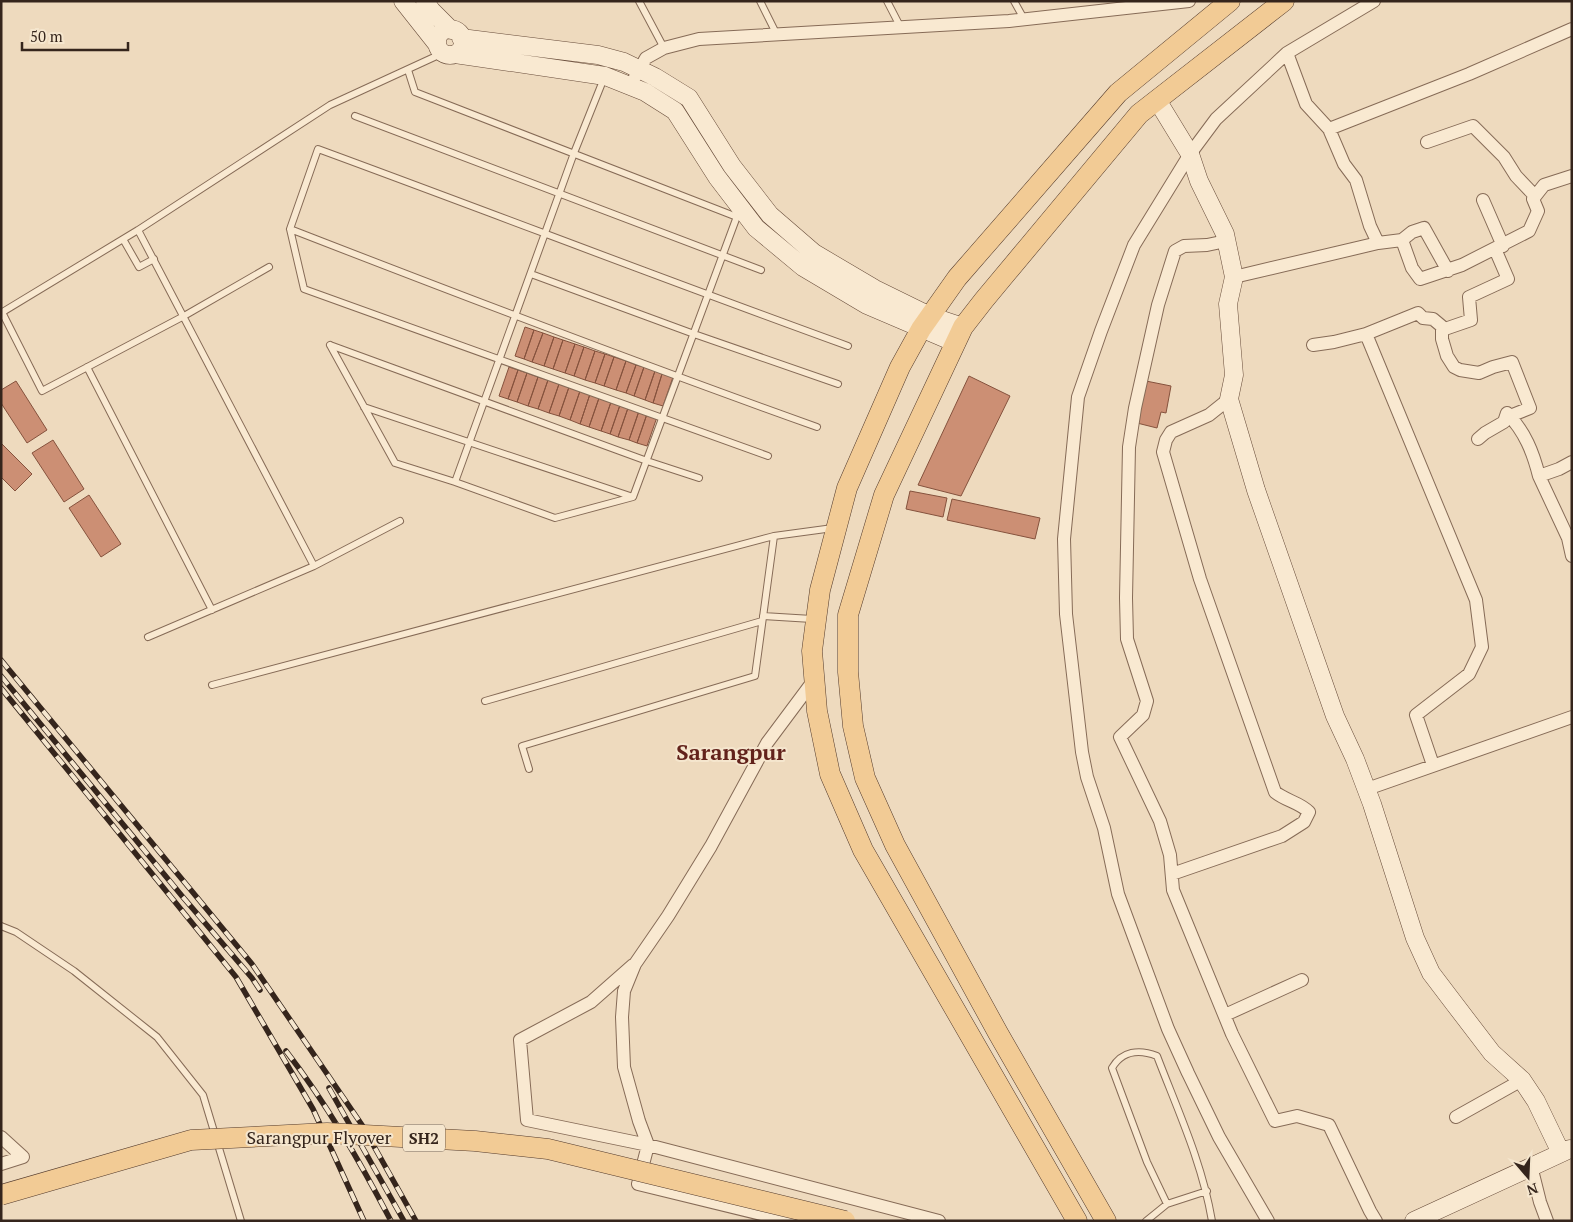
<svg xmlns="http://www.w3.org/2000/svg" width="1573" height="1222" font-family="'PT Serif',serif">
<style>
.building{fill:#cc8f74;stroke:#85523d}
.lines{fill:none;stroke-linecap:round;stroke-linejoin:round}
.lane-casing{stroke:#866b57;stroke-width:8}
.street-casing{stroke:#866b57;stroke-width:14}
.secondary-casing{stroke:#684c3a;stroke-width:19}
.primary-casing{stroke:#533a2c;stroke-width:21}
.lane{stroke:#f9e9d1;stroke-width:6}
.street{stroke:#f9e9d1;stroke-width:12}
.secondary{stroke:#f9e9d1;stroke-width:18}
.primary{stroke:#f2cb95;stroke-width:20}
.rail-casing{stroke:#35251c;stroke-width:5.5}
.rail{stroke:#f5e6ce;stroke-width:4;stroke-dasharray:11;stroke-linecap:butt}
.primary-bridge-casing{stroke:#533a2c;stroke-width:21;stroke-linecap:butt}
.primary-bridge{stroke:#f2cb95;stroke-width:20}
.labels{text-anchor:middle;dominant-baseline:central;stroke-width:4;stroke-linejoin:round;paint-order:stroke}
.shield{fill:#f5e6ce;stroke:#6f5f51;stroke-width:1}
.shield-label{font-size:16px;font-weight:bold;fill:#35251c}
.street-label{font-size:18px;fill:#35251c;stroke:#f5e6ce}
.district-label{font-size:22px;font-weight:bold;fill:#62221b;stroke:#f5e6ce}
</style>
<rect width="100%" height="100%" fill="#eedabe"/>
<path class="building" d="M 525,327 L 534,330 L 524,359 L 515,356 Z
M 534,330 L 543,333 L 532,362 L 524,359 Z
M 543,333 L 554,337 L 544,366 L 532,362 Z
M 554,337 L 563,340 L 553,369 L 544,366 Z
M 563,340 L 575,344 L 565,373 L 553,369 Z
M 575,344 L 584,347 L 574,376 L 565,373 Z
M 584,347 L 595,351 L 585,380 L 574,376 Z
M 595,351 L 605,354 L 595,383 L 585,380 Z
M 605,354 L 614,357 L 604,386 L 595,383 Z
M 614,357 L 626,361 L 616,390 L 604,386 Z
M 626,361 L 636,365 L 626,393 L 616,390 Z
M 636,365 L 644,367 L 634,396 L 626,393 Z
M 509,367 L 518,370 L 508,399 L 499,396 Z
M 644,367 L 655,371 L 645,400 L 634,396 Z
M 518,370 L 527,373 L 517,402 L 508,399 Z
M 655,371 L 662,374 L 653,403 L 645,400 Z
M 527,373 L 538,377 L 528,406 L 517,402 Z
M 662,374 L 673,377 L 663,406 L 653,403 Z
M 969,376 L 1010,396 L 961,496 L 918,485 Z
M 538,377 L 548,380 L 538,409 L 528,406 Z
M 548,380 L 559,384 L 549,413 L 538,409 Z
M 16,381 L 47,430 L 27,443 L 1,403 L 1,390 Z
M 1146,381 L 1171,386 L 1166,413 L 1161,412 L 1157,428 L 1137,423 Z
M 559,384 L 569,387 L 559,416 L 549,413 Z
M 569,387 L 580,391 L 570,420 L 559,416 Z
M 580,391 L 590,394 L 580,424 L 570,420 Z
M 590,394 L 599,398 L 589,427 L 580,424 Z
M 599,398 L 611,402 L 601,431 L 589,427 Z
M 611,402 L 620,405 L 610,434 L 601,431 Z
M 620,405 L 628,408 L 618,437 L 610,434 Z
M 628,408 L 639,411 L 629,440 L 618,437 Z
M 639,411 L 647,414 L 637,443 L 629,440 Z
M 647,414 L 657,417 L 647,446 L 637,443 Z
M 53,440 L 84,489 L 64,502 L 32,453 Z
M 1,443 L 32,474 L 15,491 L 1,477 Z
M 910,491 L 947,498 L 943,517 L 906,509 Z
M 89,495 L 121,544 L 101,557 L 69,508 Z
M 952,499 L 1040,518 L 1035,539 L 947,520 Z"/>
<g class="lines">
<defs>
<path id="lane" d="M 639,1 L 664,48
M 760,1 L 777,35
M 887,1 L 901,28
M 1014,1 L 1024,19
M 408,70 L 415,92 L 737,217
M 355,116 L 761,270
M 290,229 C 465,297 640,364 817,427
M 138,230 L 314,566
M 123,239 L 139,267 L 154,259
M 531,274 L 694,334 L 838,384
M 2,312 L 42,391 L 184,316 L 269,267
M 1,313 L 138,230 L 330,105 L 443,53
M 330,345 L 395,463 L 455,482 L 555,518 L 633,497 L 739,211
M 330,345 L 647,461 L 699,478
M 87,367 L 212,610
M 364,407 L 633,497
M 768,456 L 304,289 L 290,229 L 318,149 C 495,214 671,282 848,346
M 455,482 L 574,153 L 604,78
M 763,616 L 812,619
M 148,637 L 314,566 L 400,521
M 212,685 L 774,536 L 833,528
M 485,701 L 762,621
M 529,769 L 522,746 L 755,676 L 774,536
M 1,926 L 16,932 L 74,971 L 157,1037 L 203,1095 L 241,1221
M 1207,1191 L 1167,1204 L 1147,1162 L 1112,1068 C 1122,1051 1139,1049 1157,1056 C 1178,1111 1202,1162 1212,1221
M 1146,1221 L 1167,1204"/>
<path id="street" d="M 1287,53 L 1306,104 L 1329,129 L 1344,164 L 1356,180 L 1370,226 L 1378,243 L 1402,240 L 1412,268 L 1420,279 L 1462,265 L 1529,231 L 1538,211 L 1533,199 L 1544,185 L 1572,176
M 635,77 L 646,58 L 664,48 L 699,39 L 1009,21 L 1189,1
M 1329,129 L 1469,74 L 1572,29
M 1427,142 L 1473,126 L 1504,157 L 1516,176 L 1535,196
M 1483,200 L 1503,246
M 1402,240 L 1412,232 L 1424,228 L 1448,271
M 1226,241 L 1207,245 L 1184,246 L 1175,251 L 1158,305 L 1135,408 L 1129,447 L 1126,598 L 1127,639 L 1147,701 L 1143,715 L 1120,737 L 1160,821 L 1170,855 L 1173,890 L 1232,1034 L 1275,1121 L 1297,1116 L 1329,1125 L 1370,1211 L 1376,1221
M 1495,249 L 1508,279 L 1469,297 L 1471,320 L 1442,330 L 1442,339 L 1447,356 L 1454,367 L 1460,370 L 1479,373 L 1493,367 L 1512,362 L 1530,408 L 1510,416
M 1234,277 L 1378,243
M 1366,334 L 1476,600 L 1482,647 L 1469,674 L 1416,715 L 1433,765
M 1313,345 L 1334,342 L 1366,334 L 1418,313 L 1423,318 L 1433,319 L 1445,329
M 1478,439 L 1485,433 L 1504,422 L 1507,413 C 1525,432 1533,452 1539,476
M 1572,462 L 1559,469 L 1539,476 L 1568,538 L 1572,556
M 1367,789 L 1572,717
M 1172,874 L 1282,836 L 1304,822 L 1309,812 C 1299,802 1286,801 1275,792 L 1200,579 L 1163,452 L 1166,440 L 1171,432 L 1209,415 L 1229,399
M 633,965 L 591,1002 L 520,1040 L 527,1120 L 648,1145 L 939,1221
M 1225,1015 L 1302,980
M 1456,1117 L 1522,1080
M 1,1137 L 23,1157 L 1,1164
M 1531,1166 L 1540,1202 L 1547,1221
M 790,1221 L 638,1184 L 648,1145 L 639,1121 L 624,1067 L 622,1017 L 624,991 L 635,964 L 668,916 L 711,846 L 767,743 L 814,680
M 1268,1221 L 1219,1137 L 1188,1073 L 1168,1029 L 1118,894 L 1104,828 L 1087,777 L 1082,752 L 1066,614 L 1064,539 L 1078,397 L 1101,331 L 1134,245 L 1190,154 L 1216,119 L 1287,53 L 1374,1"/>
<path id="secondary" d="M 403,1 L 437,44
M 425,1 L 431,10 L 451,30
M437 42a13 13 0 1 1 26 0a13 13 0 1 1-26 0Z
M 461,38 L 598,55 L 624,62 L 655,77 L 689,98 L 732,166 L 770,215 L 814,253 L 875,289 L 930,316 L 963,327
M 455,54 L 605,76 L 645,92 L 675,111 L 717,177 L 756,228 L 803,267 L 867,305 L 956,343
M 1157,100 L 1190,154 L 1199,181 L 1225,234 L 1234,277 L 1228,304 L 1234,375 L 1229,399 L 1256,490 L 1335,716 L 1355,759 L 1372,804 L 1415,938 L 1431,973 L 1453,1002 L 1492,1053 L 1522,1080 L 1536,1101 L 1561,1153
M 1414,1221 L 1570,1149"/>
<path id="primary" d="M 1077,1221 L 863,850 L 830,774 L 817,711 L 812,651 L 816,620 L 820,590 L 847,488 L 900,367 L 921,329 L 957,278 L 1118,93 L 1230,1
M 1106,1221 L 998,1033 L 895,845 L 865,778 L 853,726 L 848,672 L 848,615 L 884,495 L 963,327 L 984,300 L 1139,114 L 1284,1"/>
</defs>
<use href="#lane" class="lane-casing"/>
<use href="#street" class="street-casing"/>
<use href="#secondary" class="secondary-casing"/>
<use href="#primary" class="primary-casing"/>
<use href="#lane" class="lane"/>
<use href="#street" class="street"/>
<use href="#secondary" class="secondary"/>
<use href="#primary" class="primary"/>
<defs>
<path id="rail" d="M 1,660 L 252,964 L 362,1125 L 416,1221
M 1,676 L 182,896 L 252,978 L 260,990
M 1,688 L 236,977 L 313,1109 L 364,1221
M 286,1051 C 327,1104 360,1162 391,1221
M 329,1088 L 404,1221"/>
</defs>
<use href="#rail" class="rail-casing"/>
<use href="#rail" class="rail"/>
<defs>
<path id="primary-bridge" d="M 1,1195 L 191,1140 L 327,1133 L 475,1141 L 548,1149 L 845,1221"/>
</defs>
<use href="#primary-bridge" class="primary-bridge-casing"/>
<use href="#primary-bridge" class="primary-bridge"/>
</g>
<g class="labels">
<rect class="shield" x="403" y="1124.5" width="42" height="27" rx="4"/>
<g class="shield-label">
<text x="424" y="1138">SH2</text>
</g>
<g class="street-label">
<text x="319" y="1137">Sarangpur Flyover</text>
</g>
<g class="district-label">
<text x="731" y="751">Sarangpur</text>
</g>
</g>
<rect width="1573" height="1222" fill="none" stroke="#35251c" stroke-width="5"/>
<g transform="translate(1528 1177) rotate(161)" stroke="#f5e6ce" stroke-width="4" paint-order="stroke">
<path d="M0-4L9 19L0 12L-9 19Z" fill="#35251c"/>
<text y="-8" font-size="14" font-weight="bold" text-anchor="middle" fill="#35251c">N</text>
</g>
<path d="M22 42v8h106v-8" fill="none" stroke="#35251c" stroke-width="2.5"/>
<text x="30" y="42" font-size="15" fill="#35251c" stroke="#f5e6ce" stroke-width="4" paint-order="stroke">50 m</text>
</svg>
